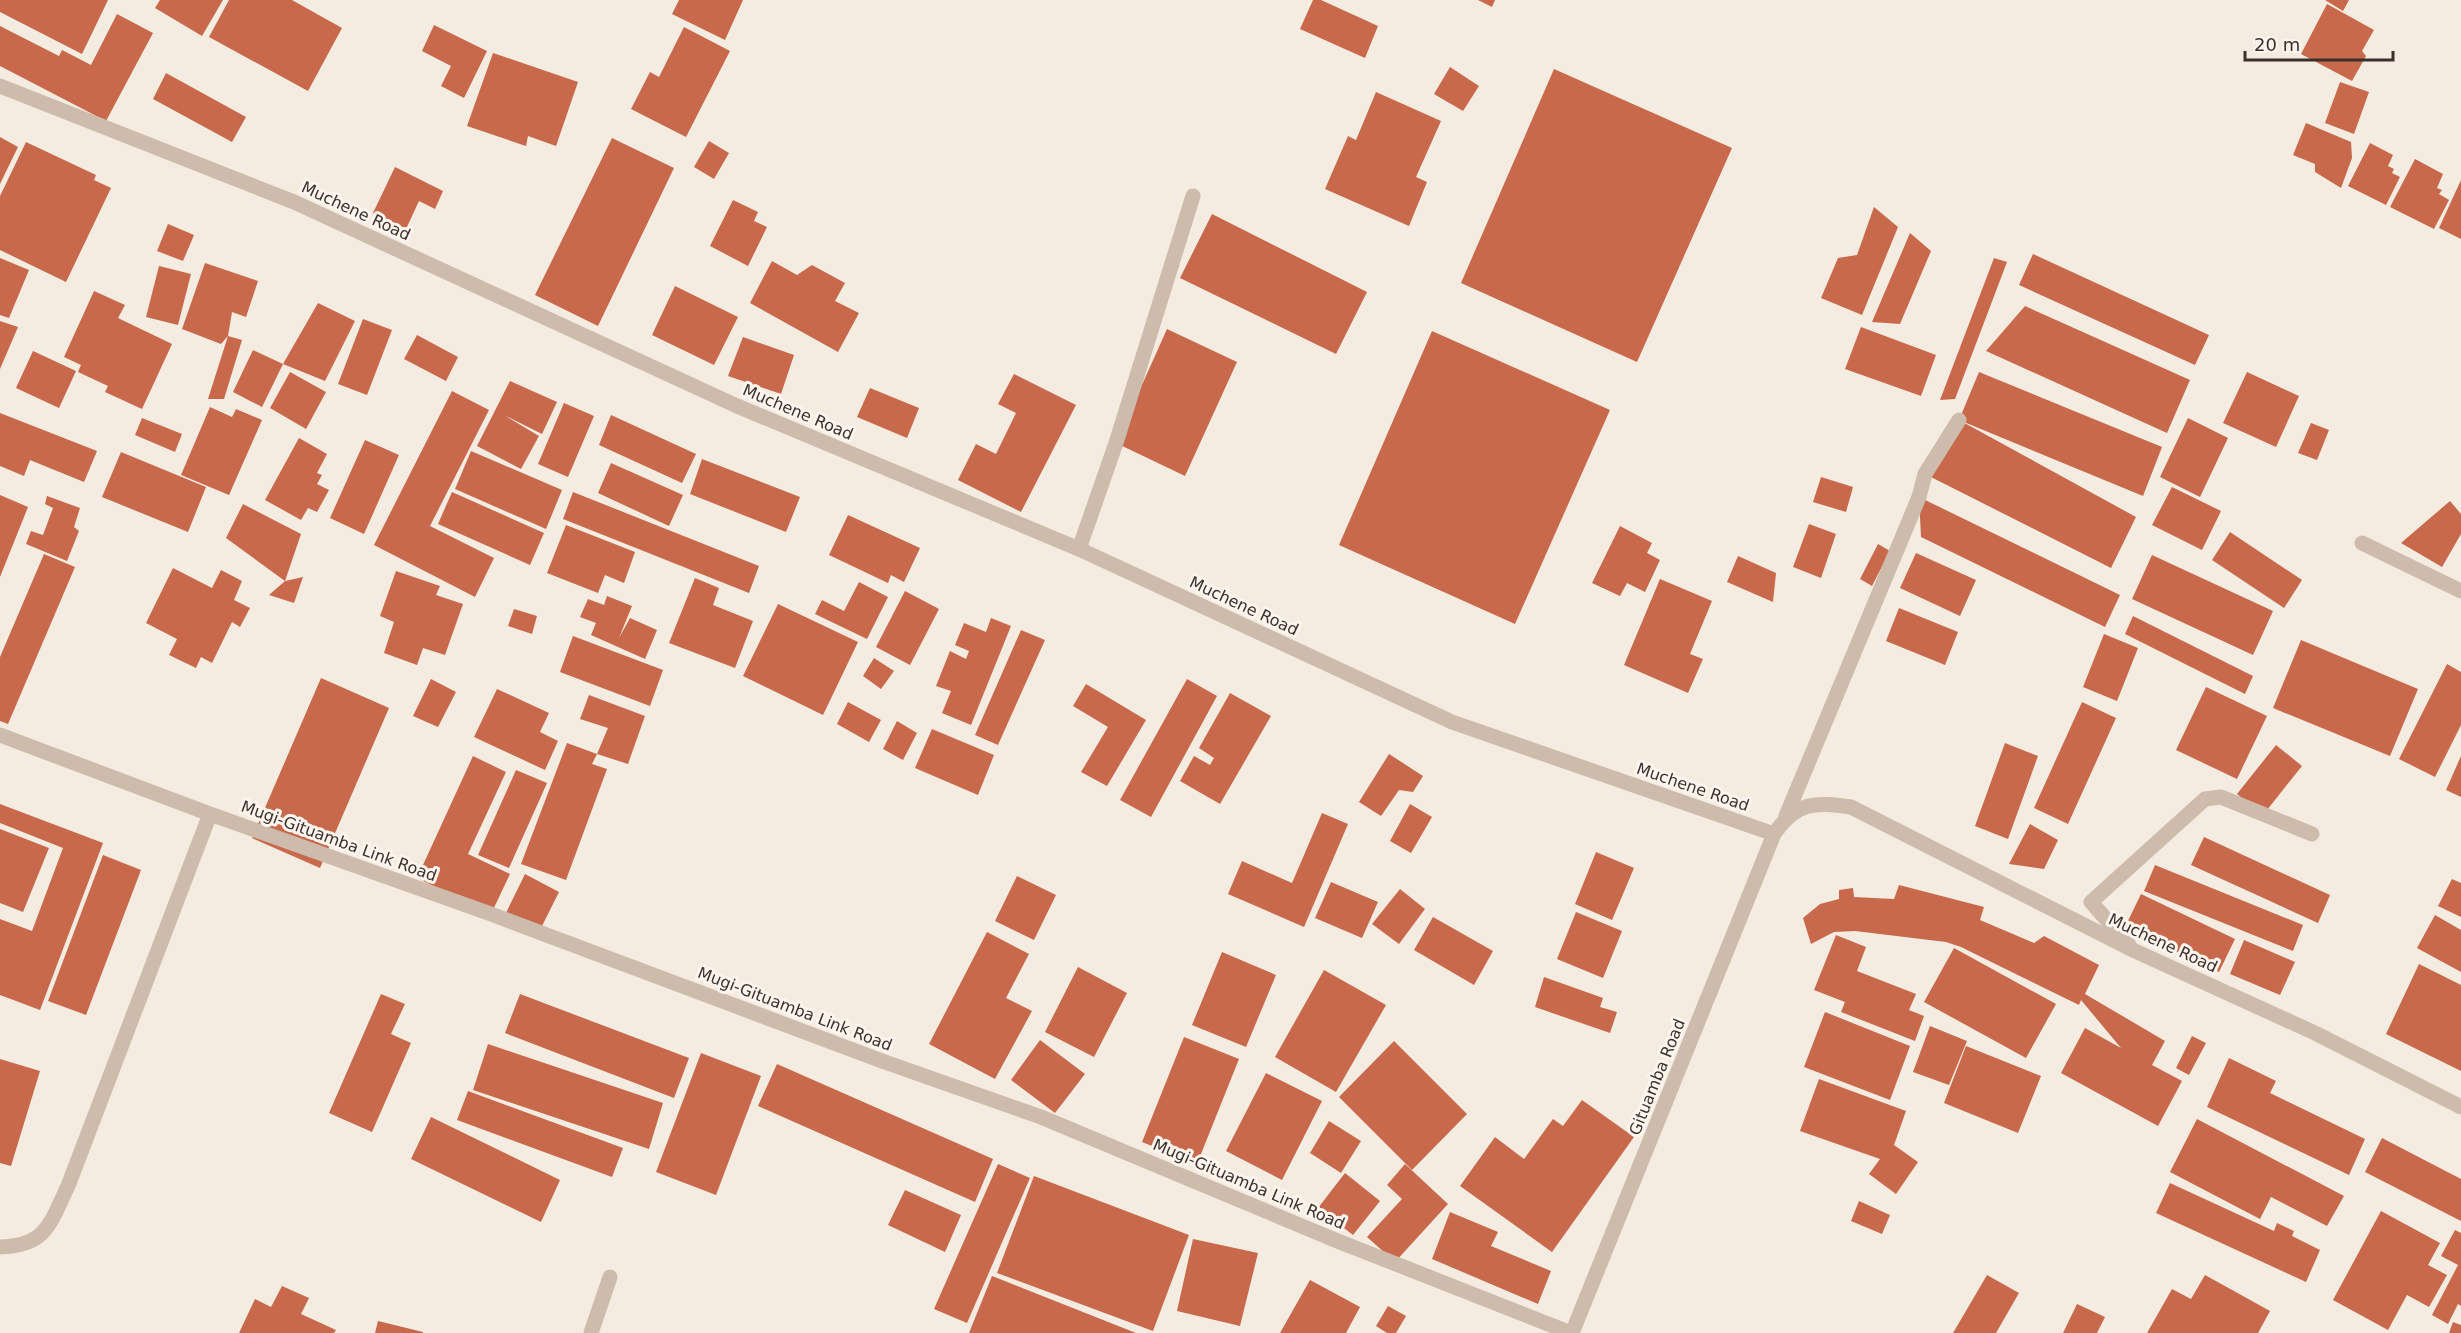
<svg xmlns="http://www.w3.org/2000/svg" width="2461" height="1333" font-family="'DejaVu Sans',sans-serif">
<style>
.building{fill:#c8694b}
.lines{fill:none;stroke-linecap:round;stroke-linejoin:round}
.minor{stroke:#cdbbac;stroke-width:15}
.labels{text-anchor:middle;dominant-baseline:central;stroke-width:6;stroke-linejoin:round;paint-order:stroke}
.street-label{font-size:16px;fill:#3b302b;stroke:#fbf5ee}
</style>
<rect width="100%" height="100%" fill="#f4ebe1"/>
<path class="building" d="M 0,0 L 108,0 L 82,54 L 0,12 Z
M 160,0 L 223,0 L 202,36 L 155,8 Z
M 229,0 L 292,0 L 342,28 L 308,91 L 209,37 Z
M 679,0 L 743,0 L 725,40 L 672,14 Z
M 1313,0 L 1321,0 L 1378,26 L 1365,58 L 1300,29 Z
M 1478,0 L 1495,0 L 1492,7 Z
M 2325,0 L 2349,0 L 2343,11 Z
M 2327,4 L 2374,30 L 2362,51 L 2366,56 L 2352,81 L 2301,54 Z
M 117,14 L 153,33 L 106,121 L 0,66 L 0,26 L 59,56 L 62,50 L 91,65 Z
M 434,25 L 487,51 L 464,98 L 441,86 L 451,66 L 422,51 Z
M 684,27 L 730,51 L 686,137 L 631,109 L 650,72 L 659,77 Z
M 493,53 L 578,82 L 556,146 L 528,136 L 526,146 L 467,126 Z
M 1450,67 L 1479,86 L 1463,111 L 1434,94 Z
M 1554,69 L 1732,148 L 1637,362 L 1461,283 Z
M 166,73 L 246,117 L 232,142 L 153,99 Z
M 2340,82 L 2369,92 L 2354,134 L 2325,123 Z
M 1376,92 L 1441,121 L 1416,177 L 1427,182 L 1409,226 L 1325,189 L 1348,136 L 1356,140 Z
M 2306,123 L 2351,142 L 2352,158 L 2341,188 L 2315,172 L 2315,164 L 2293,155 Z
M 0,137 L 18,147 L 0,184 Z
M 612,138 L 674,168 L 598,326 L 535,295 Z
M 709,141 L 729,153 L 714,179 L 694,167 Z
M 26,142 L 96,175 L 94,180 L 111,188 L 66,282 L 0,250 L 0,196 Z
M 2370,143 L 2393,155 L 2388,166 L 2394,169 L 2392,173 L 2400,177 L 2386,205 L 2348,186 Z
M 2415,159 L 2443,174 L 2437,188 L 2442,190 L 2439,194 L 2449,200 L 2434,229 L 2390,207 Z
M 395,167 L 443,191 L 435,209 L 419,201 L 406,229 L 373,213 Z
M 2461,180 L 2461,239 L 2439,228 Z
M 733,200 L 758,212 L 754,221 L 767,227 L 748,266 L 710,246 Z
M 1874,207 L 1898,227 L 1862,315 L 1821,298 L 1838,258 L 1857,255 Z
M 1212,214 L 1367,292 L 1336,354 L 1180,278 Z
M 168,224 L 194,235 L 183,261 L 157,251 Z
M 1910,233 L 1931,251 L 1900,324 L 1872,322 Z
M 2033,254 L 2209,335 L 2195,365 L 2019,285 Z
M 0,258 L 29,270 L 9,318 L 0,315 Z
M 1994,258 L 2007,262 L 1955,399 L 1940,400 Z
M 772,261 L 797,275 L 812,265 L 845,283 L 835,301 L 859,313 L 838,352 L 750,303 Z
M 205,263 L 258,281 L 246,317 L 232,312 L 228,336 L 242,340 L 224,399 L 208,399 L 228,336 L 221,344 L 182,329 Z
M 159,266 L 191,274 L 178,325 L 146,317 Z
M 675,286 L 738,317 L 714,365 L 652,335 Z
M 94,291 L 125,305 L 118,318 L 172,344 L 142,409 L 105,392 L 108,386 L 78,372 L 81,365 L 64,357 Z
M 318,303 L 355,321 L 325,381 L 283,364 Z
M 2025,306 L 2190,380 L 2167,433 L 1986,351 Z
M 363,319 L 392,330 L 367,395 L 338,384 Z
M 0,321 L 18,327 L 0,369 Z
M 1861,327 L 1936,355 L 1921,396 L 1845,369 Z
M 1167,329 L 1237,362 L 1185,476 L 1116,443 Z
M 1432,331 L 1610,410 L 1515,624 L 1339,545 Z
M 417,335 L 458,357 L 446,381 L 404,359 Z
M 743,337 L 794,355 L 781,394 L 728,376 Z
M 253,350 L 283,364 L 262,407 L 233,392 Z
M 33,351 L 76,371 L 59,408 L 16,388 Z
M 290,372 L 326,392 L 306,429 L 270,408 Z
M 1979,372 L 2162,447 L 2143,496 L 1959,420 Z
M 2247,372 L 2299,396 L 2276,447 L 2223,423 Z
M 1014,374 L 1076,405 L 1021,512 L 958,480 L 976,444 L 996,454 L 1016,413 L 998,404 Z
M 510,381 L 557,402 L 542,434 L 504,415 L 539,436 L 521,469 L 477,446 Z
M 870,388 L 919,408 L 907,438 L 857,417 Z
M 452,391 L 489,410 L 430,526 L 494,558 L 475,597 L 374,545 Z
M 564,403 L 594,416 L 568,477 L 538,464 Z
M 210,407 L 232,417 L 236,409 L 262,420 L 229,495 L 181,475 Z
M 0,413 L 97,451 L 84,482 L 30,460 L 24,476 L 0,466 Z
M 611,415 L 696,454 L 682,483 L 599,445 Z
M 142,418 L 182,434 L 175,452 L 135,435 Z
M 2188,418 L 2228,438 L 2200,497 L 2160,477 Z
M 1959,420 L 2136,517 L 2111,568 L 1925,474 Z
M 2311,423 L 2329,430 L 2317,460 L 2298,453 Z
M 299,438 L 327,454 L 317,473 L 322,475 L 317,484 L 329,490 L 317,512 L 308,508 L 301,520 L 265,500 Z
M 365,440 L 399,455 L 364,534 L 330,518 Z
M 471,451 L 562,490 L 546,529 L 455,489 Z
M 121,452 L 206,487 L 188,532 L 102,497 Z
M 702,459 L 800,497 L 786,532 L 690,494 Z
M 611,463 L 683,495 L 669,526 L 598,493 Z
M 1821,477 L 1853,487 L 1846,512 L 1813,502 Z
M 2172,487 L 2221,511 L 2202,550 L 2152,525 Z
M 452,492 L 544,533 L 530,565 L 438,524 Z
M 573,492 L 759,566 L 749,593 L 563,519 Z
M 0,495 L 28,507 L 0,577 Z
M 47,496 L 80,508 L 74,527 L 79,531 L 67,561 L 26,544 L 31,531 L 43,535 L 53,508 L 45,504 Z
M 1919,497 L 2120,595 L 2105,627 L 1921,537 Z
M 2450,501 L 2461,514 L 2461,534 L 2442,567 L 2401,543 Z
M 243,504 L 301,534 L 285,581 L 226,538 Z
M 848,515 L 920,548 L 904,582 L 891,575 L 888,583 L 829,555 Z
M 1809,524 L 1836,534 L 1821,578 L 1793,567 Z
M 566,525 L 635,552 L 624,583 L 605,575 L 598,593 L 547,573 Z
M 1620,526 L 1652,543 L 1647,553 L 1660,560 L 1645,592 L 1627,583 L 1620,596 L 1592,583 Z
M 2230,532 L 2302,580 L 2284,608 L 2212,560 Z
M 1878,544 L 1890,551 L 1872,586 L 1860,579 Z
M 1916,553 L 1976,580 L 1960,616 L 1900,588 Z
M 44,554 L 75,567 L 8,724 L 0,721 L 0,657 Z
M 2152,555 L 2273,611 L 2253,655 L 2132,599 Z
M 1738,556 L 1776,573 L 1773,602 L 1727,582 Z
M 173,568 L 212,588 L 221,570 L 242,581 L 234,600 L 250,608 L 240,627 L 232,622 L 212,663 L 201,657 L 196,668 L 169,655 L 177,639 L 146,623 Z
M 396,571 L 440,586 L 436,595 L 463,604 L 445,655 L 423,648 L 417,665 L 384,653 L 394,622 L 380,616 Z
M 303,577 L 294,603 L 269,595 L 285,581 Z
M 695,578 L 719,588 L 713,605 L 753,621 L 735,668 L 669,643 Z
M 1660,579 L 1712,601 L 1690,654 L 1703,659 L 1688,693 L 1624,665 Z
M 859,582 L 888,597 L 867,639 L 815,614 L 822,600 L 844,611 Z
M 905,591 L 939,609 L 910,665 L 876,647 Z
M 607,596 L 632,606 L 619,638 L 630,618 L 657,630 L 645,659 L 591,635 L 596,623 L 580,617 L 588,599 L 604,605 Z
M 778,604 L 858,642 L 823,715 L 743,676 Z
M 1899,608 L 1958,632 L 1945,665 L 1886,641 Z
M 514,609 L 537,616 L 532,634 L 508,626 Z
M 2133,616 L 2253,676 L 2245,694 L 2125,634 Z
M 991,618 L 1011,626 L 971,725 L 942,713 L 951,691 L 936,686 L 950,651 L 966,659 L 969,651 L 955,645 L 964,623 L 986,632 Z
M 1021,630 L 1045,640 L 998,745 L 975,735 Z
M 2104,634 L 2138,648 L 2117,701 L 2083,687 Z
M 573,636 L 663,670 L 650,706 L 560,672 Z
M 2301,640 L 2418,689 L 2390,756 L 2273,708 Z
M 874,658 L 894,671 L 881,689 L 863,676 Z
M 2447,664 L 2461,672 L 2461,725 L 2435,777 L 2399,759 Z
M 321,678 L 389,708 L 320,868 L 252,838 Z
M 431,679 L 456,692 L 438,727 L 413,716 Z
M 1187,679 L 1217,696 L 1151,817 L 1120,800 Z
M 1086,684 L 1146,720 L 1107,786 L 1081,772 L 1108,727 L 1073,706 Z
M 2206,687 L 2267,716 L 2237,779 L 2176,750 Z
M 497,689 L 549,713 L 540,732 L 558,741 L 545,770 L 474,737 Z
M 1230,693 L 1271,716 L 1220,804 L 1180,781 L 1194,756 L 1210,765 L 1214,758 L 1199,748 Z
M 589,695 L 645,716 L 628,764 L 597,754 L 608,728 L 580,719 Z
M 848,702 L 881,720 L 869,742 L 837,724 Z
M 2082,702 L 2116,718 L 2068,824 L 2034,808 Z
M 897,721 L 917,733 L 903,760 L 883,749 Z
M 932,729 L 994,755 L 978,795 L 915,768 Z
M 567,743 L 597,754 L 592,764 L 607,769 L 566,880 L 521,864 Z
M 2005,743 L 2038,756 L 2008,839 L 1975,826 Z
M 2276,745 L 2302,766 L 2263,815 L 2237,794 Z
M 1389,754 L 1423,776 L 1413,792 L 1399,790 L 1381,816 L 1359,802 Z
M 473,756 L 506,772 L 468,854 L 510,874 L 491,914 L 417,878 Z
M 2461,756 L 2461,797 L 2446,790 Z
M 516,770 L 547,783 L 509,868 L 478,855 Z
M 0,804 L 103,843 L 40,1010 L 0,995 L 0,919 L 32,931 L 63,848 L 0,823 Z
M 1410,804 L 1432,817 L 1411,853 L 1390,841 Z
M 1322,813 L 1348,824 L 1304,927 L 1228,894 L 1242,861 L 1292,883 Z
M 2030,824 L 2058,840 L 2044,869 L 2009,864 Z
M 0,829 L 49,848 L 23,912 L 0,903 Z
M 2204,837 L 2330,895 L 2318,923 L 2191,865 Z
M 1596,852 L 1634,868 L 1612,920 L 1575,904 Z
M 103,855 L 141,870 L 86,1015 L 48,1001 Z
M 2155,865 L 2303,925 L 2293,951 L 2144,891 Z
M 525,874 L 559,892 L 539,932 L 505,915 Z
M 1017,876 L 1056,895 L 1034,940 L 995,921 Z
M 2452,879 L 2461,883 L 2461,917 L 2438,906 Z
M 1331,882 L 1378,902 L 1362,938 L 1315,918 Z
M 1899,885 L 1984,907 L 1980,920 L 2034,943 L 2044,936 L 2099,965 L 2085,994 L 2165,1041 L 2152,1065 L 2182,1081 L 2158,1126 L 2061,1073 L 2085,1028 L 2121,1048 L 2081,1000 L 2079,1005 L 1961,947 L 1946,942 L 1855,931 L 1834,932 L 1811,944 L 1803,918 L 1820,904 L 1839,899 L 1839,890 L 1853,888 L 1854,897 L 1894,899 Z
M 1400,889 L 1425,909 L 1399,944 L 1372,924 Z
M 2141,894 L 2235,939 L 2219,972 L 2125,927 Z
M 1576,912 L 1622,931 L 1603,978 L 1557,959 Z
M 2435,915 L 2461,930 L 2461,972 L 2417,948 Z
M 1433,917 L 1493,951 L 1474,985 L 1414,950 Z
M 987,932 L 1029,954 L 1006,998 L 1032,1011 L 995,1079 L 929,1044 Z
M 1836,935 L 1866,947 L 1857,971 L 1916,994 L 1909,1010 L 1924,1016 L 1915,1041 L 1841,1012 L 1845,1002 L 1814,990 Z
M 2244,940 L 2295,962 L 2280,995 L 2230,974 Z
M 1954,948 L 2056,1004 L 2026,1058 L 1924,1002 Z
M 1222,952 L 1276,975 L 1246,1047 L 1192,1025 Z
M 2419,964 L 2461,985 L 2461,1071 L 2386,1034 Z
M 1078,967 L 1127,993 L 1094,1057 L 1045,1032 Z
M 1324,970 L 1386,1005 L 1336,1092 L 1275,1057 Z
M 1544,977 L 1603,998 L 1600,1007 L 1617,1012 L 1610,1033 L 1535,1007 Z
M 381,994 L 405,1004 L 391,1034 L 411,1043 L 372,1132 L 329,1113 Z
M 520,994 L 689,1058 L 674,1098 L 505,1033 Z
M 1825,1012 L 1910,1046 L 1890,1100 L 1804,1067 Z
M 1930,1026 L 1967,1041 L 1949,1085 L 1913,1072 Z
M 2192,1036 L 2206,1043 L 2189,1075 L 2176,1068 Z
M 1184,1037 L 1239,1059 L 1197,1164 L 1142,1142 Z
M 1040,1040 L 1085,1074 L 1055,1113 L 1011,1080 Z
M 1394,1041 L 1467,1114 L 1412,1170 L 1339,1097 Z
M 488,1044 L 663,1103 L 649,1149 L 473,1090 Z
M 1966,1046 L 2041,1076 L 2018,1133 L 1944,1103 Z
M 701,1053 L 761,1076 L 716,1195 L 656,1172 Z
M 2229,1058 L 2276,1081 L 2270,1093 L 2365,1139 L 2349,1175 L 2207,1107 Z
M 0,1059 L 40,1071 L 11,1166 L 0,1163 Z
M 777,1064 L 993,1159 L 975,1202 L 758,1106 Z
M 1266,1073 L 1322,1101 L 1282,1180 L 1226,1151 Z
M 1819,1079 L 1906,1111 L 1894,1145 L 1918,1162 L 1896,1194 L 1869,1174 L 1880,1159 L 1800,1131 Z
M 468,1091 L 623,1148 L 612,1177 L 457,1120 Z
M 1582,1100 L 1634,1137 L 1552,1252 L 1460,1186 L 1495,1137 L 1524,1159 L 1553,1119 L 1563,1126 Z
M 431,1117 L 560,1180 L 541,1222 L 411,1159 Z
M 2197,1119 L 2344,1196 L 2327,1226 L 2271,1197 L 2260,1219 L 2170,1172 Z
M 1329,1121 L 1361,1141 L 1341,1173 L 1310,1153 Z
M 2382,1138 L 2461,1179 L 2461,1221 L 2365,1172 Z
M 998,1164 L 1030,1178 L 967,1323 L 934,1309 Z
M 1405,1164 L 1448,1204 L 1395,1262 L 1367,1237 L 1402,1199 L 1387,1185 Z
M 1345,1173 L 1380,1201 L 1353,1235 L 1318,1208 Z
M 1034,1176 L 1189,1235 L 1153,1331 L 997,1273 Z
M 2170,1183 L 2274,1231 L 2277,1223 L 2294,1231 L 2292,1236 L 2320,1250 L 2306,1282 L 2156,1213 Z
M 905,1190 L 961,1215 L 945,1252 L 888,1225 Z
M 1859,1201 L 1890,1215 L 1882,1234 L 1851,1221 Z
M 2381,1211 L 2440,1243 L 2428,1265 L 2447,1275 L 2429,1307 L 2407,1295 L 2388,1330 L 2333,1300 Z
M 1450,1212 L 1498,1232 L 1491,1246 L 1551,1271 L 1538,1304 L 1432,1259 Z
M 2455,1230 L 2461,1233 L 2461,1306 L 2458,1304 L 2448,1324 L 2432,1315 L 2458,1265 L 2441,1256 Z
M 1193,1239 L 1258,1253 L 1240,1326 L 1177,1311 Z
M 1987,1275 L 2019,1293 L 1996,1333 L 1953,1333 Z
M 2205,1275 L 2270,1311 L 2258,1333 L 2147,1333 L 2172,1289 L 2191,1299 Z
M 992,1276 L 1136,1333 L 969,1333 Z
M 1310,1280 L 1360,1307 L 1346,1333 L 1280,1333 Z
M 282,1286 L 309,1298 L 301,1314 L 336,1330 L 334,1333 L 239,1333 L 255,1299 L 271,1307 Z
M 2077,1304 L 2105,1317 L 2097,1333 L 2063,1333 Z
M 1388,1306 L 1406,1316 L 1396,1333 L 1387,1333 L 1376,1326 Z
M 378,1321 L 423,1332 L 423,1333 L 375,1333 Z
M 2453,1322 L 2461,1325 L 2461,1333 L 2449,1333 Z"/>
<g class="lines">
<path class="minor" d="M 0,86 L 294,202 L 737,406 L 1079,549 L 1452,722 L 1774,834 C 1797,801 1815,802 1851,807 L 2135,951 L 2315,1033 L 2461,1107
M 2362,543 L 2461,591
M 1079,549 L 1116,443 L 1193,196
M 0,735 L 210,814 L 491,914 L 882,1061 L 1041,1117 L 1335,1240 L 1571,1333
M 1786,816 L 1919,497 L 1925,474 L 1959,420
M 2129,945 L 2091,902 L 2205,799 L 2221,797 L 2312,834
M 0,1247 C 47,1246 50,1223 68,1186 L 210,814
M 591,1333 L 610,1277
M 1572,1333 L 1774,834"/>
</g>
<g class="labels">
<g class="street-label">
<text transform="translate(356 211) rotate(25)">Muchene Road</text>
<text transform="translate(798 412) rotate(23)">Muchene Road</text>
<text transform="translate(1244 606) rotate(25)">Muchene Road</text>
<text transform="translate(1693 787) rotate(19)">Muchene Road</text>
<text transform="translate(339 841) rotate(20)">Mugi-Gituamba Link Road</text>
<text transform="translate(2163 943) rotate(25)">Muchene Road</text>
<text transform="translate(795 1009) rotate(21)">Mugi-Gituamba Link Road</text>
<text transform="translate(1657 1077) rotate(-68)">Gituamba Road</text>
<text transform="translate(1249 1184) rotate(23)">Mugi-Gituamba Link Road</text>
</g>
</g>
<path d="M2245 51v9h148v-9" fill="none" stroke="#3b302b" stroke-width="3"/>
<text x="2254" y="51" font-size="18" fill="#3b302b" stroke="#fbf5ee" stroke-width="4.5" paint-order="stroke">20 m</text>
</svg>
